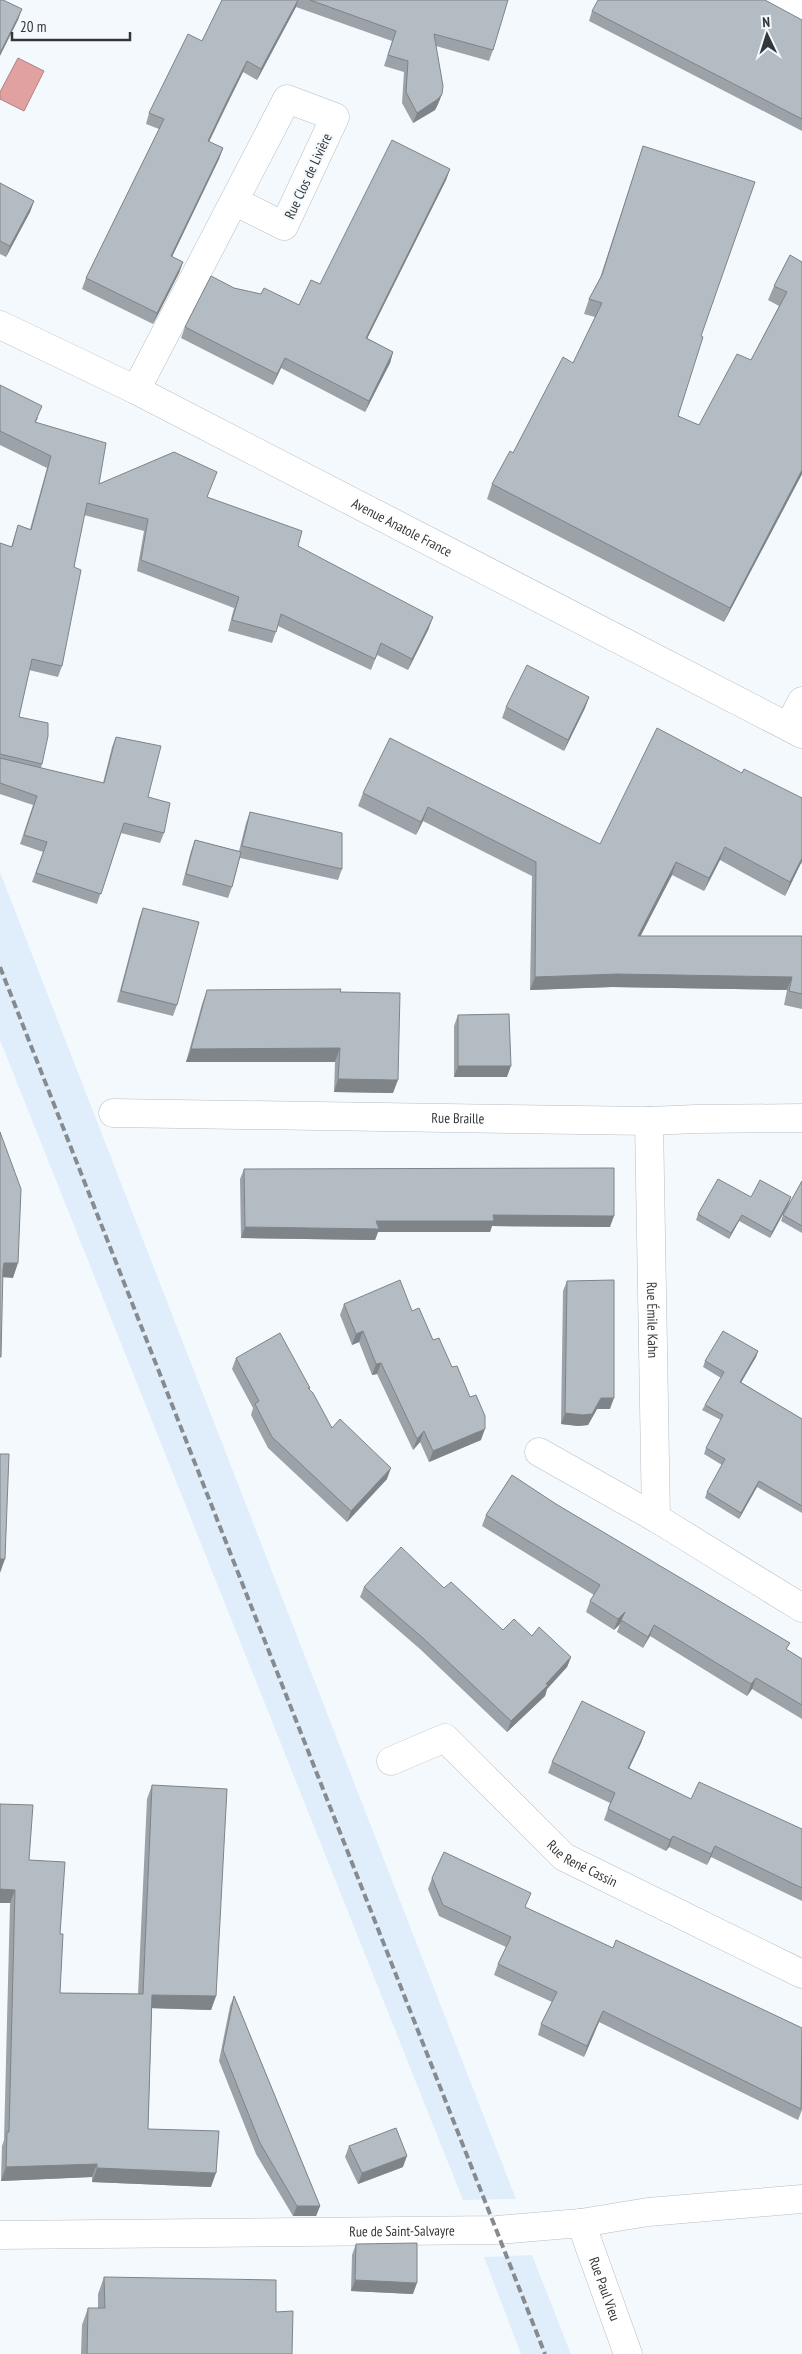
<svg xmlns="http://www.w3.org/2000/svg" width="802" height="2354" font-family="'PT Sans Narrow',sans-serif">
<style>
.built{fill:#e0eefc}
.water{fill:#e1a1a1;stroke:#ad8182}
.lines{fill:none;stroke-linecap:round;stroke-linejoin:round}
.minor-casing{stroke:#b6bec5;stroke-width:29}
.tertiary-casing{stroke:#b6bec5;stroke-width:29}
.secondary-casing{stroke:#b6bec5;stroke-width:29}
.minor{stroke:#fff;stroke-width:28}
.tertiary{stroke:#fff;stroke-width:28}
.secondary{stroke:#fff;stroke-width:28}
.rail{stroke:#878b8f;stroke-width:4;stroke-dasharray:8 4;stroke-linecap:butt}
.wall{fill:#9ba2a8}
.shaded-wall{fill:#7e8488}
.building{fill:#b4bcc3;stroke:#7e8488}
.labels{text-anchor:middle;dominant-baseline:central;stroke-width:4;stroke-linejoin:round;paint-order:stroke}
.street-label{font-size:14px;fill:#34373a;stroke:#f4f9fd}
</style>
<rect width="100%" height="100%" fill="#f4f9fd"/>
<path class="built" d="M 0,872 L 516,2199 L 463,2200 L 0,1040 Z
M 532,2255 L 571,2354 L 521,2354 L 484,2257 Z"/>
<path class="water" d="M 18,58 L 44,71 L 24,111 L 0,99 L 0,92 Z"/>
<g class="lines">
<defs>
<g id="minor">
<path d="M 777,0 L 802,13"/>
<path d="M 136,390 L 152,359 L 287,99 L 335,117 L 284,226 L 234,201"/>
<path d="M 789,726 L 802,701"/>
<path id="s1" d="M 113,1113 L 649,1121 L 696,1119 L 802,1118"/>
<path id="s2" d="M 649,1121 L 656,1518"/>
<path d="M 539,1452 L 656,1518 L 802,1608"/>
<path id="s3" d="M 391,1761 L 445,1738 L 564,1857 L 802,1974"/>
<path id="s4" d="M 581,2223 L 628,2354"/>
</g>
<g id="tertiary">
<path id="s5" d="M 0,2235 L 497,2230 L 581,2223 L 648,2212 L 802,2199"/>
</g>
<g id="secondary">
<path id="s6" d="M 0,325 L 136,390 L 802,734"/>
</g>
</defs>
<use href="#minor" class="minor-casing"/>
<use href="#tertiary" class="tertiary-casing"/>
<use href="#secondary" class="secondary-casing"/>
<use href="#minor" class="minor"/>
<use href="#tertiary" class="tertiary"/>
<use href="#secondary" class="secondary"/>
<path class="rail" d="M 0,967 L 545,2354"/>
</g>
<path class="wall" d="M 222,0 L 506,0 L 493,50 L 489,61 L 436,46 L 442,94 L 438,104 L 435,110 L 413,123 L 402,103 L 404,72 L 384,66 L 392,41 L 296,7 L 257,80 L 243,72 L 209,142 L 223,148 L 219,159 L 172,257 L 183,262 L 179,273 L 153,324 L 82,289 L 86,278 L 159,129 L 146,124 L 149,113 L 202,41 Z
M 592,11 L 802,20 L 802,131 L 589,21 Z
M 643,146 L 701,336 L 678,416 L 699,425 L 751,360 L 779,306 L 768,300 L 774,286 L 790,255 L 802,474 L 724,622 L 487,499 L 492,484 L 573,363 L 595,317 L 584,314 L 589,299 L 600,278 Z
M 450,169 L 446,180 L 367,338 L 393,352 L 390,363 L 365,412 L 281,368 L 273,385 L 181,338 L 185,327 L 234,288 L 299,305 L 320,284 Z
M 0,183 L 34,201 L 30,212 L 6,257 L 0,254 Z
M 0,385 L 38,418 L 36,422 L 99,484 L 207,497 L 298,546 L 429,628 L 408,670 L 377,655 L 371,670 L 278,626 L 272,643 L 228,631 L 234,608 L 137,571 L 144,531 L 84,515 L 74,567 L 62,666 L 58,677 L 29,670 L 19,717 L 42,764 L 41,768 L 103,783 L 112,747 L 116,737 L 148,797 L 164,833 L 160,843 L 121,833 L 97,904 L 32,882 L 43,852 L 20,844 L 33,805 L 0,794 L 0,543 L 11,547 L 18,525 L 30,529 L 47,468 L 0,445 Z
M 589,697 L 585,708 L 564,751 L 502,718 L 506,707 Z
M 742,773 L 802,798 L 802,864 L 801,863 L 785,896 L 720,860 L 704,891 L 672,875 L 640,936 L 802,936 L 802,1009 L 784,1005 L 787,990 L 612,987 L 530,990 L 532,876 L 423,821 L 416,835 L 358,806 L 363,793 L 600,844 Z
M 250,812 L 342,869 L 338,880 L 240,858 L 232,887 L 228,898 L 182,885 L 191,851 L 195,840 L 239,851 L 246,823 Z
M 143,908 L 177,1005 L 173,1016 L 117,1002 L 139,919 Z
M 207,990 L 340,992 L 393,1093 L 334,1092 L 335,1062 L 186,1062 L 202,1004 Z
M 458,1015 L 507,1077 L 454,1077 L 454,1026 Z
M 244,1169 L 610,1227 L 492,1226 L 490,1232 L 378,1232 L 375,1240 L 241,1238 L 240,1179 Z
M 802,1181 L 802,1233 L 781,1221 L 783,1215 Z
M 789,1203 L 770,1238 L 739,1221 L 729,1239 L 696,1220 L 698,1214 Z
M 567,1281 L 610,1409 L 597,1409 L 588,1425 L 578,1426 L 561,1424 L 563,1291 Z
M 344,1304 L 412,1311 L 452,1367 L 470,1397 L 481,1440 L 429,1462 L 420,1442 L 413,1450 L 377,1374 L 372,1375 L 359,1342 L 352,1345 L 340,1315 Z
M 758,1351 L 756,1357 L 741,1382 L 802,1419 L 802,1513 L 757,1487 L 739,1519 L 705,1498 L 707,1492 L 722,1465 L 704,1454 L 706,1448 L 721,1420 L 702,1410 L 705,1405 L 721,1378 L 703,1367 L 705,1361 Z
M 236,1358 L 310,1388 L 309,1390 L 332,1428 L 387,1479 L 347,1522 L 268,1448 L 251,1415 L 253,1408 L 232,1369 Z
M 556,1504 L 802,1659 L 802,1719 L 752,1689 L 747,1696 L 650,1636 L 643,1648 L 617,1632 L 620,1624 L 614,1630 L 586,1612 L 590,1601 L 594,1595 L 482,1526 L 486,1515 Z
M 364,1587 L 503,1630 L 532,1636 L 571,1657 L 567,1667 L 547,1689 L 545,1696 L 507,1732 L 420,1649 L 360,1597 Z
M 645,1732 L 641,1743 L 629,1768 L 691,1799 L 802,1829 L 802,1901 L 711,1857 L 707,1865 L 669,1847 L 666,1851 L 604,1820 L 610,1803 L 548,1773 L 552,1762 Z
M 152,1785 L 216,1996 L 211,2010 L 152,2008 L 148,2129 L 211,2187 L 92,2182 L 92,2177 L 1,2181 L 2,2146 L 4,2140 L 10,1903 L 0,1903 L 0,1804 L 29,1860 L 60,1934 L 60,1993 L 138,1994 L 147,1799 Z
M 432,1878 L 526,1908 L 613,1948 L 802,2028 L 802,2110 L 798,2120 L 599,2022 L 584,2057 L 538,2035 L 541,2024 L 552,2002 L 494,1975 L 498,1964 L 506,1947 L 439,1916 L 428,1889 Z
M 234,1996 L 320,2206 L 316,2216 L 293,2216 L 256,2154 L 219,2061 L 230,2006 Z
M 349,2146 L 403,2167 L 358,2184 L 345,2157 Z
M 356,2244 L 413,2294 L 351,2291 L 352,2255 Z
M 104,2277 L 276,2312 L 292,2354 L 81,2354 L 82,2325 L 88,2308 L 98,2308 L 98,2294 Z"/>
<path class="shaded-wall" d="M 298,0 L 296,7 L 257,80 L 261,69 Z
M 22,9 L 18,20 L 0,56 L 0,53 Z
M 247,61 L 243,72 L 223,112 L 204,152 L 208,141 L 227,101 Z
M 442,94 L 438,104 L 435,110 L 413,123 L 417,113 Z
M 223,148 L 219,159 L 167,267 L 171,256 Z
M 450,169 L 446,180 L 362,349 L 366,338 Z
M 34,201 L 30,212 L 6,257 L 10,246 Z
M 183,262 L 179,273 L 153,324 L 157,313 Z
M 393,352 L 390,363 L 365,412 L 369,401 Z
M 285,358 L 281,368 L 273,385 L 277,374 Z
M 802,470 L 802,474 L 724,622 L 730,608 Z
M 433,617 L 429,628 L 408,670 L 412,659 Z
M 589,697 L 585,708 L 564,751 L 568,740 Z
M 428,807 L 423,821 L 416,835 L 421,822 Z
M 725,847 L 720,860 L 704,891 L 709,878 Z
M 802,858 L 801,863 L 785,896 L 790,882 Z
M 676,862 L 672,875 L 634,949 L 638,936 Z
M 617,974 L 792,977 L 787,990 L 612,987 L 530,990 L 535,977 Z
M 340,1048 L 335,1062 L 186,1062 L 191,1049 Z
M 458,1066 L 511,1066 L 507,1077 L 454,1077 Z
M 338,1079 L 398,1080 L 393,1093 L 334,1092 Z
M 791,1197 L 789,1203 L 770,1238 L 772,1232 Z
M 493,1215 L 614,1216 L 610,1227 L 492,1226 L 490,1232 L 378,1232 L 375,1240 L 241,1238 L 245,1227 Z
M 742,1215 L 739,1221 L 729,1239 L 731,1233 Z
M 4,1263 L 18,1263 L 13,1278 L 0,1277 Z
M 363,1331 L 359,1342 L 352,1345 L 356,1334 Z
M 758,1351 L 756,1357 L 738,1388 L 740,1382 Z
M 381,1363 L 377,1374 L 372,1375 L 376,1364 Z
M 601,1398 L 614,1398 L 610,1409 L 597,1409 L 588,1425 L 578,1426 L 561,1424 L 565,1413 Z
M 485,1429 L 481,1440 L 429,1462 L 433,1451 Z
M 424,1431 L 420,1442 L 413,1450 L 417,1439 Z
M 391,1468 L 387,1479 L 347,1522 L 351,1511 Z
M 759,1481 L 757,1487 L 739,1519 L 741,1513 Z
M 0,1559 L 5,1559 L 0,1573 Z
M 625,1612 L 620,1624 L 614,1630 L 618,1619 Z
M 654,1625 L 650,1636 L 643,1648 L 648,1637 Z
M 571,1657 L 567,1667 L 547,1689 L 545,1696 L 507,1732 L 511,1721 Z
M 756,1678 L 752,1689 L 747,1696 L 751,1684 Z
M 645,1732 L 641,1743 L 624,1779 L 628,1768 Z
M 673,1836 L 669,1847 L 666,1851 L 670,1840 Z
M 715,1846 L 711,1857 L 707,1865 L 711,1854 Z
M 0,1889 L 15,1890 L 10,1903 L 0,1903 Z
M 152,1995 L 216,1996 L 211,2010 L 147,2008 Z
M 603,2011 L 599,2022 L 584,2057 L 587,2046 Z
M 407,2156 L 403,2167 L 358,2184 L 362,2173 Z
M 97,2164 L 92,2177 L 1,2181 L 6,2167 Z
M 97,2168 L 216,2173 L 211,2187 L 92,2182 Z
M 297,2206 L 320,2206 L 316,2216 L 293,2216 Z
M 355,2280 L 417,2283 L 413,2294 L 351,2291 Z"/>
<path class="building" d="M 0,0 L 3,0 L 22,9 L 0,53 Z
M 222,0 L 298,0 L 261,69 L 247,61 L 227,101 L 208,141 L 223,148 L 171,256 L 183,262 L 157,313 L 86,278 L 164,119 L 149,113 L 188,34 L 202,41 Z
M 310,0 L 508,0 L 493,50 L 434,34 L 443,86 L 442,94 L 438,99 L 417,113 L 406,92 L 408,61 L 388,55 L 396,31 Z
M 598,0 L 765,0 L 802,20 L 802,119 L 592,11 Z
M 392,140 L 450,169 L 366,338 L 393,352 L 369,401 L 285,358 L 277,374 L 185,327 L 211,276 L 234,288 L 261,294 L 264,288 L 299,305 L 311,280 L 320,284 Z
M 643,146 L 755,182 L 701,336 L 703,337 L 678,416 L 699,425 L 737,354 L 751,360 L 787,292 L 774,286 L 790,255 L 802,262 L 802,470 L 730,608 L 492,484 L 510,451 L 513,453 L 563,357 L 573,363 L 602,303 L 589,299 L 602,275 Z
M 0,183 L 34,201 L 10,246 L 0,241 Z
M 0,385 L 42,406 L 35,422 L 106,443 L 99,484 L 174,452 L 217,472 L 207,497 L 302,531 L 298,546 L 433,617 L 412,659 L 381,643 L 375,659 L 281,614 L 276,632 L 232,620 L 239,597 L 141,560 L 148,519 L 87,503 L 74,567 L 81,570 L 62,666 L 32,659 L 19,717 L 48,723 L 48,736 L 42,764 L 0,754 L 0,543 L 12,547 L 18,525 L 31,530 L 51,456 L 0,431 Z
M 527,665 L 589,697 L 568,740 L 506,707 Z
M 657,728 L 742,773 L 744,769 L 802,798 L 802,858 L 790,882 L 725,847 L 709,878 L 676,862 L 638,936 L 802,936 L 802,994 L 789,991 L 792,977 L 617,974 L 535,977 L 536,862 L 428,807 L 421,822 L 363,793 L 390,738 L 600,844 Z
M 116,737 L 161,746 L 148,797 L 170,803 L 164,833 L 124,823 L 101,894 L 36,873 L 47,842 L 24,835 L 37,796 L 0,783 L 0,758 L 104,783 Z
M 250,812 L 342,833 L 342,869 L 242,846 Z
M 195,840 L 241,852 L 232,887 L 186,874 Z
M 143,908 L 199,922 L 177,1005 L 121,991 Z
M 341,989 L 340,992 L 400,993 L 398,1080 L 338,1079 L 340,1048 L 191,1049 L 207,990 Z
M 509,1014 L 511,1066 L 458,1066 L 458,1015 Z
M 0,1132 L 21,1189 L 18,1263 L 4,1263 L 3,1269 L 1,1357 L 0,1357 Z
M 614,1168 L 614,1216 L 493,1215 L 494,1221 L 376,1221 L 379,1229 L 245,1227 L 244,1169 Z
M 718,1179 L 751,1197 L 760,1180 L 791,1197 L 772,1232 L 742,1215 L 731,1233 L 698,1214 Z
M 802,1181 L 802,1226 L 783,1215 Z
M 400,1280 L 412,1311 L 419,1308 L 433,1340 L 439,1338 L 452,1367 L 457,1366 L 470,1397 L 476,1395 L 485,1416 L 485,1429 L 433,1451 L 424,1431 L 417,1439 L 381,1363 L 376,1364 L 363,1331 L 356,1334 L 344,1304 Z
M 614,1280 L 614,1398 L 601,1398 L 592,1414 L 582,1415 L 565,1413 L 567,1281 Z
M 723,1331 L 758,1351 L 740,1382 L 802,1419 L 802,1506 L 759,1481 L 741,1513 L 707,1492 L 725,1459 L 706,1448 L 723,1415 L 705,1405 L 724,1372 L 705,1361 Z
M 280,1333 L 310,1388 L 308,1388 L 313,1393 L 332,1428 L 340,1419 L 391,1468 L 351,1511 L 272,1437 L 255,1404 L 259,1401 L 236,1358 Z
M 0,1454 L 9,1454 L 5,1559 L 0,1559 Z
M 512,1475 L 556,1504 L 790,1643 L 786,1649 L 802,1659 L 802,1705 L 756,1678 L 751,1684 L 654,1625 L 648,1637 L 621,1620 L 625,1612 L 618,1619 L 590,1601 L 600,1585 L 486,1515 Z
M 401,1547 L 444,1588 L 451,1582 L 503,1630 L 514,1619 L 532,1636 L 539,1627 L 571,1657 L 546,1684 L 548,1685 L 511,1721 L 424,1639 L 364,1587 Z
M 582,1701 L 645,1732 L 628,1768 L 691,1799 L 699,1782 L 802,1829 L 802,1888 L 715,1846 L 711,1854 L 673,1836 L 670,1840 L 608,1809 L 615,1793 L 552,1762 Z
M 152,1785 L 227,1789 L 216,1996 L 152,1995 L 148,2129 L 219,2131 L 216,2173 L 97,2168 L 97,2164 L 6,2167 L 7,2132 L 9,2132 L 15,1890 L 0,1889 L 0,1804 L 33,1805 L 29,1860 L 65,1862 L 60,1934 L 63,1934 L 60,1993 L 143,1994 Z
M 444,1852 L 531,1893 L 525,1907 L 613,1948 L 616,1940 L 802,2028 L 801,2109 L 603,2011 L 587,2046 L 541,2024 L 557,1992 L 498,1964 L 511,1937 L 443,1905 L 432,1878 Z
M 234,1996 L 320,2206 L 297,2206 L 260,2143 L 223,2050 Z
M 396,2128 L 407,2156 L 362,2173 L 349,2146 Z
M 417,2243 L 417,2283 L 355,2280 L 356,2244 Z
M 104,2277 L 276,2280 L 276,2312 L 293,2311 L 292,2354 L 87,2354 L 88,2308 L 105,2308 Z"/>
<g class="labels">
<g class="street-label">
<text transform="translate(308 176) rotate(-65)">Rue Clos de Livière</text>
<text stroke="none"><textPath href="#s6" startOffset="450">Avenue Anatole France</textPath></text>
<text stroke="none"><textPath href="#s1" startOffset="345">Rue Braille</textPath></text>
<text stroke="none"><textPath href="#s2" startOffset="199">Rue Émile Kahn</textPath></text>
<text stroke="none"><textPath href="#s3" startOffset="246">Rue René Cassin</textPath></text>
<text stroke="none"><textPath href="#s5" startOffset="402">Rue de Saint-Salvayre</textPath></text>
<text stroke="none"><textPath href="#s4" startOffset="70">Rue Paul Vieu</textPath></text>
</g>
</g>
<g transform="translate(767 35) rotate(356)" stroke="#f4f9fd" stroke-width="4" paint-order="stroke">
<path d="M0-4L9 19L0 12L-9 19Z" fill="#34373a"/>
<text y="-8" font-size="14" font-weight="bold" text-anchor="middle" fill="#34373a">N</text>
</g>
<path d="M12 32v8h118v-8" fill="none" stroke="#34373a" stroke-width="2.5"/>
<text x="20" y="32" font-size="15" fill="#34373a" stroke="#f4f9fd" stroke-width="4" paint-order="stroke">20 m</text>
</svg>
